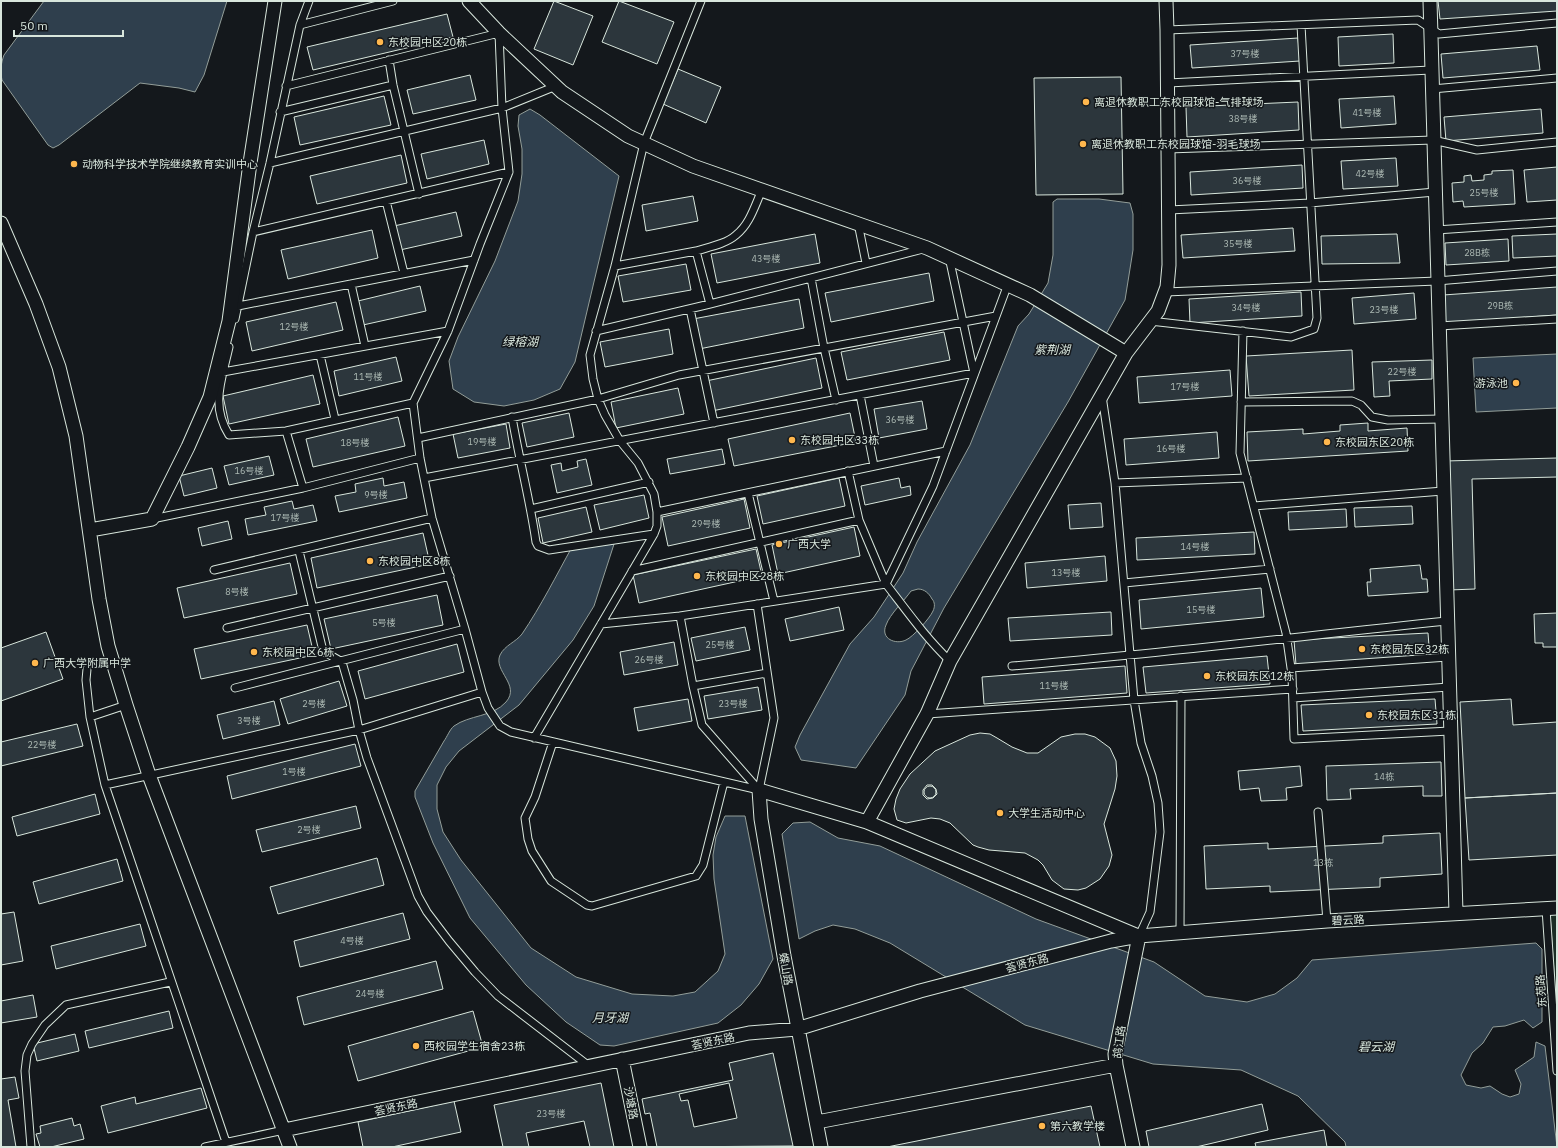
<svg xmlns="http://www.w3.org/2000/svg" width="1558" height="1148" font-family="'IBM Plex Sans','Noto Sans SC',sans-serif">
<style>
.green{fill:#1a2d24;stroke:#939e99}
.water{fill:#2f3f4d;stroke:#939e99;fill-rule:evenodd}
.building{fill:#2c363c;stroke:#d8e6dc;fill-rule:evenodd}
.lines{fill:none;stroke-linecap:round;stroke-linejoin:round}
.service-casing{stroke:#d8e6dc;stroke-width:9}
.minor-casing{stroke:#d8e6dc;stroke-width:15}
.service{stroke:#14181c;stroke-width:7}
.minor{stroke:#14181c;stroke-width:13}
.poi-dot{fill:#ffb74d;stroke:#14181c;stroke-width:1.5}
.labels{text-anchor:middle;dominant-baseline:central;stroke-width:3;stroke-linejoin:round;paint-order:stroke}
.number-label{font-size:9px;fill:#adbab4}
.poi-label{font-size:11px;fill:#d8e6dc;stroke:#14181c;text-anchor:start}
.street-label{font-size:11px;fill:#d8e6dc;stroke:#14181c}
.water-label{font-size:12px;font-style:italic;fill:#d8e6dc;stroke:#14181c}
</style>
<rect width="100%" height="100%" fill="#14181c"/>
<path class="green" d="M 1550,913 L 1557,913 L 1557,1016 Z"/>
<path class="water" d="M 44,1 L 227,1 L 204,75 L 195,92 L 179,88 L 140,83 L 59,145 L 53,148 L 48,145 L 2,80 C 0,71 1,63 4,55 Z
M 530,109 L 540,115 L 619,176 L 575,362 L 560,389 L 534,400 L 504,406 L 474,402 L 453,389 L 449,361 L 458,337 L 495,261 L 518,201 L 522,174 L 522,149 L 518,126 L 519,115 Z
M 1057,199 L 1099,199 L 1130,203 L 1133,214 L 1133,250 L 1125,300 L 1068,402 L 944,608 L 911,671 L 905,695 L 856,768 L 801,760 L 795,747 L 800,735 L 850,644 L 874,617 L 903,573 L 917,542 L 970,445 L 1018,326 L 1029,314 L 1048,283 L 1053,255 L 1053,202 ZM 918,589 C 924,589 929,593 932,599 C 935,602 935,607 933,611 C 930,618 913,637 906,640 C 896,645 880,639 886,625 C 890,614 904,601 911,591 Z
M 1557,354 L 1557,408 L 1476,412 L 1473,358 Z
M 615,541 L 594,606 L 573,640 L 519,705 L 459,751 L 446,767 L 437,785 L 437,809 L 443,832 L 461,860 L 531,948 L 576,977 L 632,994 L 673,996 L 695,992 L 718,971 L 725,954 L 714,879 L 713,855 L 716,837 L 725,816 L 745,816 L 773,959 L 759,984 L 741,1005 L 718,1023 L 614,1046 L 600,1045 L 566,1022 L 526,985 L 470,918 L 433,843 L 415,797 L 415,791 C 425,774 434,758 444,741 C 447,737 450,729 454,726 C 469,715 493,717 506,702 C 521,685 493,671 500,655 C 505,645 516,642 522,634 C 541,606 556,576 572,547 Z
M 810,822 L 838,838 L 880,846 L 1036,919 L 1154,962 L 1205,996 L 1247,1002 L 1275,994 L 1297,978 L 1312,960 L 1536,943 L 1542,949 L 1542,1022 L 1533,1028 L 1524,1020 L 1505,1026 L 1493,1027 L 1483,1043 L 1472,1053 L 1461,1075 L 1466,1085 L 1481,1088 L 1490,1086 L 1502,1094 L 1510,1097 L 1519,1094 L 1521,1084 L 1515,1070 L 1534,1057 L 1536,1042 L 1545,1046 L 1557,1147 L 1346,1147 L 1345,1142 L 1298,1096 L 1241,1070 L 1153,1064 L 1025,1025 L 890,943 L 855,929 L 833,925 L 815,931 L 799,939 L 782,834 L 793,823 Z"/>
<path class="building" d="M 554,1 L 593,16 L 573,65 L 534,49 Z
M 619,1 L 674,22 L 657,64 L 602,42 Z
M 1438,1 L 1557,1 L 1557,11 L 1440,19 Z
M 447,14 L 453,37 L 313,70 L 307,47 Z
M 1393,34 L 1394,63 L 1339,66 L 1338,37 Z
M 1298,38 L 1300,61 L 1192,68 L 1190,45 Z
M 1537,46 L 1540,70 L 1443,78 L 1441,54 Z
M 678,69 L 721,87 L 706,123 L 663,104 Z
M 470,75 L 476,100 L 413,114 L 407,90 Z
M 1121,77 L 1123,194 L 1036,195 L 1034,78 Z
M 384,96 L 391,125 L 300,145 L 294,117 Z
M 1394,96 L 1396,124 L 1341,128 L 1339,99 Z
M 1298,102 L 1299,130 L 1187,137 L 1186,107 Z
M 1541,109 L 1543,133 L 1446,141 L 1444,117 Z
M 484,140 L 489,164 L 427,179 L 421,154 Z
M 401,155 L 407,183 L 317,204 L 310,176 Z
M 1396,158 L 1398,186 L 1343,189 L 1341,161 Z
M 1302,165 L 1303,188 L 1191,195 L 1190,172 Z
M 1557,167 L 1557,200 L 1527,202 L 1524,170 Z
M 1513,170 L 1515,204 L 1464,207 L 1463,201 L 1453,202 L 1452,183 L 1464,182 L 1464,176 L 1471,175 L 1472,181 L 1484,180 L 1484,175 L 1492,174 L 1492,171 Z
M 693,196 L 698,221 L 646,231 L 642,205 Z
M 456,212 L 462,236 L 400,250 L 394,226 Z
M 1293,228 L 1295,251 L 1183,258 L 1181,235 Z
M 372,230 L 378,258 L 288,279 L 281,250 Z
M 815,234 L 820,263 L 717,283 L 711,254 Z
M 1397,234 L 1400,263 L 1322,264 L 1321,236 Z
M 1557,234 L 1557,256 L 1513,258 L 1512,236 Z
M 1508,239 L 1509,261 L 1446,265 L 1445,243 Z
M 686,264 L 691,290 L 623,302 L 618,276 Z
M 929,273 L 934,301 L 831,322 L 825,293 Z
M 420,286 L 426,311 L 363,325 L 358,301 Z
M 1557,287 L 1557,315 L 1445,323 L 1443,295 Z
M 1301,292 L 1302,316 L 1190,323 L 1189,299 Z
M 1414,293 L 1416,319 L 1354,324 L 1352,298 Z
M 799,299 L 804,328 L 699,349 L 693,319 Z
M 336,302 L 343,330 L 252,351 L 246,322 Z
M 669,329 L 673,354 L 605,367 L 600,342 Z
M 944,332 L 950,360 L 847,380 L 841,352 Z
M 1352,350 L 1354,390 L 1249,396 L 1246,356 Z
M 396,357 L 402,381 L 339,396 L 334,371 Z
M 816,358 L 822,388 L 712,411 L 706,381 Z
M 1432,360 L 1432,379 L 1389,381 L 1390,396 L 1374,397 L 1372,362 Z
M 1230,370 L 1232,396 L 1139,403 L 1137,377 Z
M 313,375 L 320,404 L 229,424 L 223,396 Z
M 678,388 L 684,414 L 616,428 L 611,402 Z
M 922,401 L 927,429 L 879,438 L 874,409 Z
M 569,413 L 574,437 L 527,447 L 522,423 Z
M 850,413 L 856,442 L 734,466 L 728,439 Z
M 398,417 L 405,446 L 313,467 L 306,439 Z
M 1368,423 L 1368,431 L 1407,428 L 1408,451 L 1248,461 L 1247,432 L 1303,429 L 1303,434 L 1340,431 L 1340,425 Z
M 506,424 L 510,448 L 458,458 L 453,434 Z
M 1217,432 L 1219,458 L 1126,465 L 1124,439 Z
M 722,449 L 725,464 L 670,474 L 667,459 Z
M 269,456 L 274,475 L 229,485 L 224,466 Z
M 1557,458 L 1557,477 L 1472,479 L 1475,589 L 1449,590 L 1445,461 Z
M 586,459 L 592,485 L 557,493 L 551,465 L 561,463 L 562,471 L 578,467 L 577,461 Z
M 212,468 L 217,488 L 184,496 L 179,476 Z
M 383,478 L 384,486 L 404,482 L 407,498 L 339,512 L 335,496 L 356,492 L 355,484 Z
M 839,478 L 845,506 L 763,524 L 757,496 Z
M 899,478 L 901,488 L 910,486 L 911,495 L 865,505 L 861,486 Z
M 644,495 L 649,518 L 600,530 L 594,505 Z
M 744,499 L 750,528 L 668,546 L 662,517 Z
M 292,501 L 294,509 L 313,505 L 317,521 L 248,535 L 245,519 L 266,515 L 264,507 Z
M 1101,503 L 1103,527 L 1070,529 L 1068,505 Z
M 1412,506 L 1413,524 L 1355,527 L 1354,508 Z
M 586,507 L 592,532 L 543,543 L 538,518 Z
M 1346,509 L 1347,527 L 1289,530 L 1288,512 Z
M 228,521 L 232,539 L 202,546 L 198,528 Z
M 854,527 L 860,556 L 778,574 L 772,545 Z
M 1254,532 L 1255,554 L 1137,560 L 1136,538 Z
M 423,533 L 430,564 L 317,588 L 311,558 Z
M 756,549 L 762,576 L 639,603 L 633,575 Z
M 1105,556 L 1107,581 L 1027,588 L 1025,563 Z
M 290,563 L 297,594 L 184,618 L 177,588 Z
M 1420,565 L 1422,579 L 1427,579 L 1428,592 L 1368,596 L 1367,582 L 1371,582 L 1370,569 Z
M 1261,588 L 1264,617 L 1141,629 L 1139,600 Z
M 437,595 L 443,625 L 331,649 L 324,619 Z
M 839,607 L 844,630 L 790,641 L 785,619 Z
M 1111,612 L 1112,635 L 1010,641 L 1008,618 Z
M 1557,613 L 1557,647 L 1543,647 L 1543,643 L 1535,643 L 1534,614 Z
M 307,625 L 314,655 L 201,679 L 194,649 Z
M 745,627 L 750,650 L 696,661 L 691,638 Z
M 46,632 L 63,679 L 1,701 L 1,648 Z
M 1428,633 L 1430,659 L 1296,665 L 1294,640 Z
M 674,642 L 678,665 L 624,675 L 620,652 Z
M 457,644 L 464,672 L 365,699 L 358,671 Z
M 1267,656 L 1270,684 L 1146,693 L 1143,667 Z
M 1125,666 L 1127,693 L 984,704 L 982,677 Z
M 339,681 L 347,706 L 288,724 L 280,699 Z
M 758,687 L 762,710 L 708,719 L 704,696 Z
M 688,699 L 692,721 L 638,731 L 634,708 Z
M 1435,699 L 1437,724 L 1303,731 L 1301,705 Z
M 1511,699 L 1513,725 L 1557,722 L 1557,793 L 1465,798 L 1460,702 Z
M 274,701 L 280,725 L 223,739 L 217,715 Z
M 77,724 L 83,746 L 1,766 L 1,742 Z
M 980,733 L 990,734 L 997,738 L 1012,747 L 1027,753 L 1038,753 L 1061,737 L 1075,734 L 1085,734 L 1095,737 L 1110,748 L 1116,761 L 1117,776 L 1115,789 L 1104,824 L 1112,855 L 1109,866 L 1100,879 L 1086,888 L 1078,890 L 1064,889 L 1052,880 L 1043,865 L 1038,860 L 1025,853 L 989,850 L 978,847 L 973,845 L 950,823 L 940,819 L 931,818 L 906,823 L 897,820 L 894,809 L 896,799 L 900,789 L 910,774 L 935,751 L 970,735 ZM 927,785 L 932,785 L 936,789 L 937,794 L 933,798 L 927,799 L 923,795 L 923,790 Z
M 355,744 L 361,766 L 232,799 L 227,776 Z
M 1441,762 L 1442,796 L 1423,796 L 1423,786 L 1350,789 L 1351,799 L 1327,800 L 1326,766 Z
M 1300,766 L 1302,786 L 1286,788 L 1287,800 L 1261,801 L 1259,788 L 1240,790 L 1238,771 Z
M924 792a6 6 0 1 1 12 0a6 6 0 1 1-12 0Z
M 1557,793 L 1557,855 L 1469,860 L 1465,798 Z
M 95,794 L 100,814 L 17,836 L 12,817 Z
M 356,806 L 361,828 L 262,852 L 256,830 Z
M 1440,833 L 1442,874 L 1380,878 L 1380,887 L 1270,892 L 1270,886 L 1206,889 L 1204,846 L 1268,843 L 1268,849 L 1383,843 L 1383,836 Z
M 377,858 L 384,885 L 278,914 L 270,887 Z
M 117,859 L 123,881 L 39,904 L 33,882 Z
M 14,912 L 23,961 L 1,965 L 1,914 Z
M 403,913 L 410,939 L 300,967 L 294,941 Z
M 140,924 L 146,946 L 56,969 L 51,946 Z
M 436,961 L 443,989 L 304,1025 L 297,997 Z
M 33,995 L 37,1017 L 1,1023 L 1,1001 Z
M 169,1011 L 173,1028 L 89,1048 L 85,1031 Z
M 473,1011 L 483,1047 L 358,1081 L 348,1046 Z
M 75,1034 L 79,1051 L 37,1061 L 33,1044 Z
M 773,1053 L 793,1146 L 657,1147 L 650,1113 L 645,1114 L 642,1099 L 733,1080 L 729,1063 ZM 729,1083 L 737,1118 L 694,1127 L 688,1100 L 681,1101 L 679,1094 Z
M 15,1077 L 19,1098 L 8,1100 L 16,1147 L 1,1147 L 1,1079 Z
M 601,1083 L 614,1147 L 590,1147 L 584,1121 L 526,1133 L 529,1147 L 503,1147 L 494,1105 Z
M 201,1088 L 207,1108 L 108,1133 L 101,1106 L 135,1097 L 136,1104 Z
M 454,1101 L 461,1132 L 392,1147 L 363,1147 L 358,1122 Z
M 1262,1104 L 1268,1130 L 1196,1147 L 1149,1147 L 1146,1131 Z
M 1091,1106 L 1100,1147 L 887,1147 Z
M 72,1118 L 74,1126 L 80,1124 L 84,1139 L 51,1147 L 40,1147 L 36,1134 L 41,1133 L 40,1126 Z
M 1324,1130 L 1327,1147 L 1256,1147 L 1255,1143 Z"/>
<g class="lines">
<defs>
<path id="service" d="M 300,25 L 393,1
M 1167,30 L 1418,20 L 1439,34 L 1557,23
M 389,60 L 393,85 L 419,194
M 1168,83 L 1431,70
M 286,86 L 499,33 L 502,108 L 509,172 L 480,244 L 448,331 L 413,403
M 1432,89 L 1557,78
M 280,112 L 393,85
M 1168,149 L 1433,140 L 1477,150 L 1557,142
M 270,163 L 502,108 L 556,86
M 386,201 L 404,273
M 1169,210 L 1310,203 L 1435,192
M 858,223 L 866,263
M 1436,230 L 1557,222
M 253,232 L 509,172
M 696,251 C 709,247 726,244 736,235 C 750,224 755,205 762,190
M 615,266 L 696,251 L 710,304
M 811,278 L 824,348 L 836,400
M 351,284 L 365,346
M 1165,292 L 1437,281 L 1557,271
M 238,306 L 474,260
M 690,309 L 714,423
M 235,319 L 253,232 L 270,163 L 300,25 L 309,1
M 1150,321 L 1291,337 L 1314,329 L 1317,318 L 1301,25
M 1439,326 L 1557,319
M 596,331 L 710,304 L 923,249
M 1243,331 L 1240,453 L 1286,633 L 1292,675 L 1294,739 L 1450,731
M 229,347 C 222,379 210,405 229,435 L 286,431 L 413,403 L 420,458 L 432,518 L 465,629 L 482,692
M 320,355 L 335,419
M 223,372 L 448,331
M 860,395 L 874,466
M 1102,396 L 1115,483 L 1134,700 L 1141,743 L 1152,776 L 1158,803 L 1160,832 L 1150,912 L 1139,936
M 1241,402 L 1352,401 L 1361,405 L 1372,417 L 1388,420 L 1441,419
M 512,417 C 519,459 530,500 536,542 L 538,546 L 549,550 L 654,534
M 286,431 L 303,488
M 418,438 L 598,399 L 679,375 L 996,316
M 424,478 L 974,373 L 949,257
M 1115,483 L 1247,478
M 748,493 L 774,601
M 1254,506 L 1443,491
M 531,509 L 649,482
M 657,512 L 946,451
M 152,519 L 303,488 L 420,458
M 299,551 L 323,651 L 342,662 L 353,700 L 359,730 L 367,758 L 418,896 L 427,912 L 449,941 L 475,972 L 498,996 L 589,1066
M 214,570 L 432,518
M 632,571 L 859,520
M 1124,583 L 1270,569
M 680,616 L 693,686 L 702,725 L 759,790 L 774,718 L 757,604
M 601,624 L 680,616 L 886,584 L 859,520 L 848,471
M 227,628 L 450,576
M 950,661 C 925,637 907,611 886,584 L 933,486 L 1008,284
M 1012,666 C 1157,654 1302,636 1447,621
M 1291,668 L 1448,657
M 87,669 L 86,680 L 90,717 L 105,785 L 226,1142
M 693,686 L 767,673
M 235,688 L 465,629
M 1293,698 L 1449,687
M 927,714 L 1293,689
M 90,717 L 126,705
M 534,738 L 654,534 L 657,526 L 657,512 L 654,494 L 638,463 L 620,441 L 605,415 L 598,399 L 593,379 L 590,355 L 615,266 L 644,143 L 701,1
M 553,742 L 535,797 L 525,818 L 528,839 L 532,851 L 551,881 L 587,905 L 592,906 L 696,876 L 703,865 L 724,782
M 105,785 L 359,730 L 482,692 L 488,708 L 500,726 L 511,732 L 759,790
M 1318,812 L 1327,921
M 1546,909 L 1557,1071
M 1180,933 L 1181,696
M 31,1147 L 25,1071 L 27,1055 L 32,1044 L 45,1025 L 66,1005 L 170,982
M 205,1147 L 284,1130"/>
<path id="minor" d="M 469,1 L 499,33 L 562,92 L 628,136 L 693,166 L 927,248 L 1030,295 L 1126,353
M 1430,1 L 1456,913
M 1,223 L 36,304 L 59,367 L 76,436 L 99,599 L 108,646 L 126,705 L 149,775 L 290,1147
M 90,530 L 152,519 L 188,447 L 210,397 L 229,321 L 250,163 L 275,1
M 867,822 L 927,714 L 950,661 L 1126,353 L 1158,311 L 1167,287 L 1169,265 L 1167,30 L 1166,1
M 622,1059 L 640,1147
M 817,1122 L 1116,1065
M 284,1130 L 749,1033 L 797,1029 L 920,991 L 1111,941 L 1139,936 L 1327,921 L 1557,908
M 821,1147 L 784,956 L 761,819 L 759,790 L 867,822 L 1138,936
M 1133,1147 L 1116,1065 L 1115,1054 L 1139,936"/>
</defs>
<use href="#service" class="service-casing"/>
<use href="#minor" class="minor-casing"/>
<use href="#service" class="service"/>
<use href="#minor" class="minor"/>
</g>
<g class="poi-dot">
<circle cx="380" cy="42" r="4"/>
<circle cx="1086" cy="102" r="4"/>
<circle cx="1083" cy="144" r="4"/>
<circle cx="74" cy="164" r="4"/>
<circle cx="1516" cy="383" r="4"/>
<circle cx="792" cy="440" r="4"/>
<circle cx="1327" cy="442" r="4"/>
<circle cx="779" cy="544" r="4"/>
<circle cx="370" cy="561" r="4"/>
<circle cx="697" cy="576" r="4"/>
<circle cx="1362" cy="649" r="4"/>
<circle cx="254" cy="652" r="4"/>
<circle cx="35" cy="663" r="4"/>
<circle cx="1207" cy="676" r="4"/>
<circle cx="1369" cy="715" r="4"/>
<circle cx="1000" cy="813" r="4"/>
<circle cx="416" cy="1046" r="4"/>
<circle cx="1042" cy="1126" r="4"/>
</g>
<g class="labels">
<g class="number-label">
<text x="1245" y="53">37号楼</text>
<text x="1367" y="112">41号楼</text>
<text x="1243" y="118">38号楼</text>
<text x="1370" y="173">42号楼</text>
<text x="1247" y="180">36号楼</text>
<text x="1484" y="192">25号楼</text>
<text x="1238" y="243">35号楼</text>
<text x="1477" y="252">28B栋</text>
<text x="766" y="258">43号楼</text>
<text x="1500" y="305">29B栋</text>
<text x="1246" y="307">34号楼</text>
<text x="1384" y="309">23号楼</text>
<text x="294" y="326">12号楼</text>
<text x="1402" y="371">22号楼</text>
<text x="368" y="376">11号楼</text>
<text x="1185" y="386">17号楼</text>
<text x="900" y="419">36号楼</text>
<text x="482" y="441">19号楼</text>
<text x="355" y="442">18号楼</text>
<text x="1171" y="448">16号楼</text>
<text x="249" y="470">16号楼</text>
<text x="376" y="494">9号楼</text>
<text x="285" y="517">17号楼</text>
<text x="706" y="523">29号楼</text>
<text x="1195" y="546">14号楼</text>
<text x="1066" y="572">13号楼</text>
<text x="237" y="591">8号楼</text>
<text x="1201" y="609">15号楼</text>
<text x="384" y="622">5号楼</text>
<text x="720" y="644">25号楼</text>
<text x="649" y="659">26号楼</text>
<text x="1054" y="685">11号楼</text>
<text x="314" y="703">2号楼</text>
<text x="733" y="703">23号楼</text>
<text x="249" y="720">3号楼</text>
<text x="42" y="744">22号楼</text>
<text x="294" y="771">1号楼</text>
<text x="1384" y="776">14栋</text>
<text x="309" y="829">2号楼</text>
<text x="1323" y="862">13栋</text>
<text x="352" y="940">4号楼</text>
<text x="370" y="993">24号楼</text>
<text x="551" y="1113">23号楼</text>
</g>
<g class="poi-label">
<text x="388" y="42">东校园中区20栋</text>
<text x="1094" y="102">离退休教职工东校园球馆-气排球场</text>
<text x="1091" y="144">离退休教职工东校园球馆-羽毛球场</text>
<text x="82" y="164">动物科学技术学院继续教育实训中心</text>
<text x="1508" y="383" text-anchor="end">游泳池</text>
<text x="800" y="440">东校园中区33栋</text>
<text x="1335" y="442">东校园东区20栋</text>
<text x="787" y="544">广西大学</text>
<text x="378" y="561">东校园中区8栋</text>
<text x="705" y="576">东校园中区28栋</text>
<text x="1370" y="649">东校园东区32栋</text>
<text x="262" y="652">东校园中区6栋</text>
<text x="43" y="663">广西大学附属中学</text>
<text x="1215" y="676">东校园东区12栋</text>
<text x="1377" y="715">东校园东区31栋</text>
<text x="1008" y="813">大学生活动中心</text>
<text x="424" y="1046">西校园学生宿舍23栋</text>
<text x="1050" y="1126">第六教学楼</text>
</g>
<g class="street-label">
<text transform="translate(1348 920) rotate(-3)">碧云路</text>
<text transform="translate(1027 963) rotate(-15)">荟贤东路</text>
<text transform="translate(786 969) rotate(80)">蝶山路</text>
<text transform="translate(1541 991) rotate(-94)">东苑路</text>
<text transform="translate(713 1041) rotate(-12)">荟贤东路</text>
<text transform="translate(1119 1042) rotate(-82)">鸪江路</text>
<text transform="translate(631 1103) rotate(79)">沙塘路</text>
<text transform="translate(396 1107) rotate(-12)">荟贤东路</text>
</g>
<g class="water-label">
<text x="520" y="341">绿榕湖</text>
<text x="1052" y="349">紫荆湖</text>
<text x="610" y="1017">月牙湖</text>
<text x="1376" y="1046">碧云湖</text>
</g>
</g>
<rect width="1558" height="1148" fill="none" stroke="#d8e6dc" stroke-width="4"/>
<path d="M14 30v6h109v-6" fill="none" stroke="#d8e6dc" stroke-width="2"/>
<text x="20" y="30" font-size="12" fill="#d8e6dc" stroke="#14181c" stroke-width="3" paint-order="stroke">50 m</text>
</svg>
